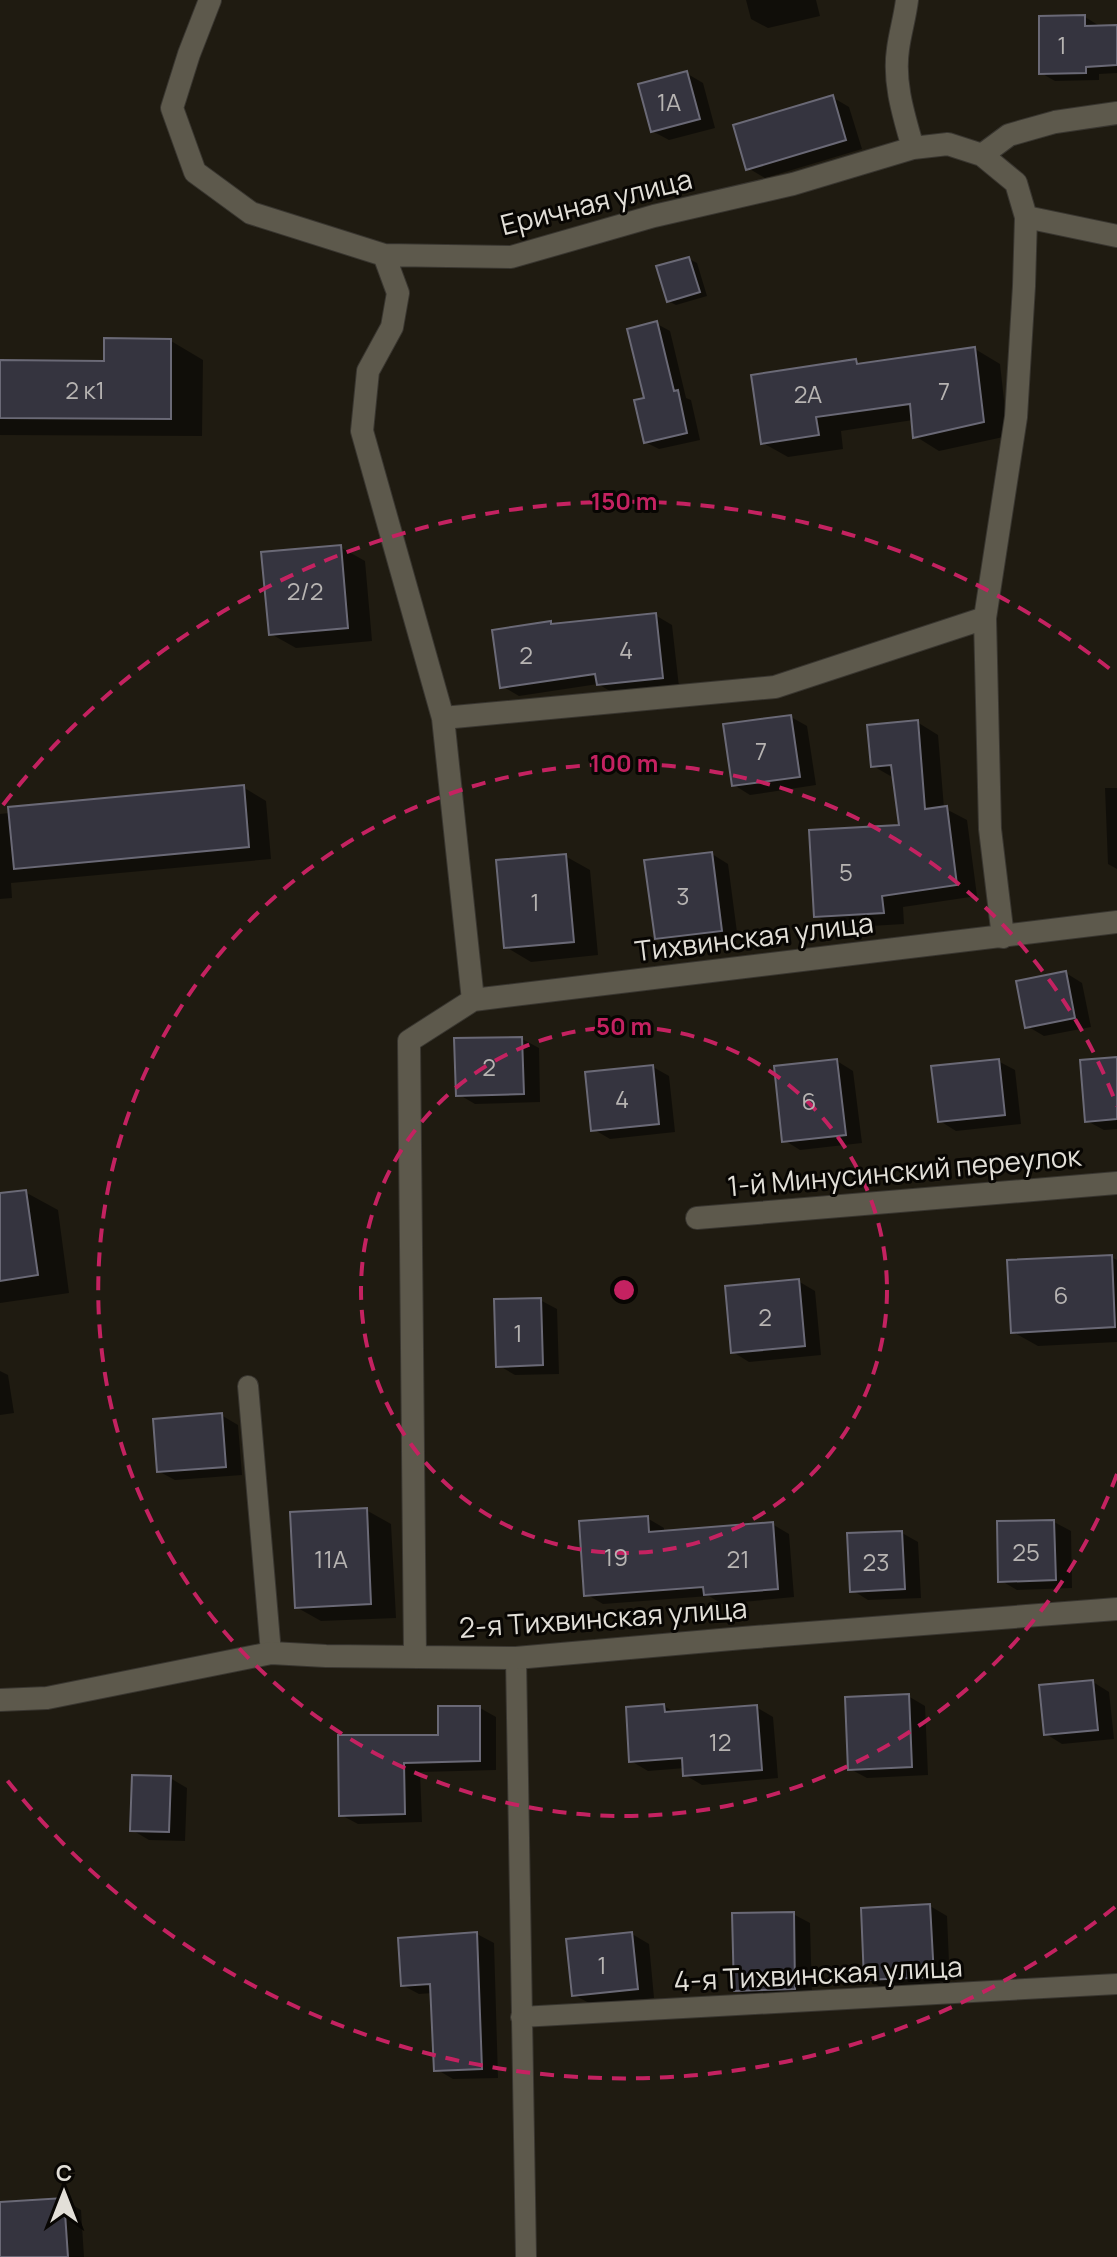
<svg xmlns="http://www.w3.org/2000/svg" width="1117" height="2257" font-family="Manrope,sans-serif">
<style>
.shadow{fill:#0007}
.building{fill:#35343f;stroke:#6a6976;stroke-width:2}
.lines{fill:none;stroke-linecap:round;stroke-linejoin:round}
.service-casing{stroke:#393630;stroke-width:22}
.minor-casing{stroke:#393630;stroke-width:24}
.service{stroke:#5d594c;stroke-width:20}
.minor{stroke:#5d594c;stroke-width:22}
.ring{fill:none;stroke:#c42261;stroke-width:4;stroke-dasharray:14 10}
.labels{text-anchor:middle;dominant-baseline:central;stroke-width:6;stroke-linejoin:round;paint-order:stroke}
.number-label{font-size:24px;fill:#b7b4b2}
.street-label{font-size:28px;fill:#e2dfd8;stroke:#080603}
.centre{fill:#c42261;stroke:#080603;stroke-width:4}
.ring-label{font-size:24px;text-anchor:middle;font-weight:bold;fill:#c42261;stroke:#080603;stroke-width:6;stroke-linejoin:round;paint-order:stroke}
</style>
<rect width="100%" height="100%" fill="#1f1b11"/>
<path class="shadow" d="M 746,0 L 816,0 L 820,16 L 768,28 L 751,19 Z
M 1085,17 L 1098,25 L 1098,28 L 1117,27 L 1117,73 L 1099,74 L 1099,80 L 1055,81 L 1041,73 Z
M 686,73 L 703,83 L 715,128 L 669,140 L 652,131 Z
M 832,97 L 849,107 L 862,149 L 765,178 L 748,168 Z
M 689,259 L 697,263 L 707,296 L 676,305 L 668,301 Z
M 657,324 L 670,331 L 686,398 L 691,400 L 700,440 L 659,449 L 645,442 L 646,400 Z
M 171,341 L 203,360 L 202,436 L 0,435 L 0,362 L 106,363 Z
M 975,349 L 1000,364 L 1008,436 L 939,451 L 915,436 L 913,420 L 841,431 L 843,449 L 788,457 L 763,443 L 856,361 L 864,365 Z
M 340,547 L 365,561 L 372,641 L 296,648 L 271,634 Z
M 655,615 L 672,625 L 679,687 L 615,694 L 598,684 L 519,696 L 502,686 L 551,623 L 555,626 Z
M 791,717 L 807,726 L 816,785 L 750,795 L 734,785 Z
M 917,722 L 938,735 L 944,808 L 967,820 L 977,896 L 903,907 L 904,924 L 837,928 L 816,916 L 902,827 L 894,778 L 873,766 Z
M 243,787 L 266,801 L 271,859 L 11,883 L 12,898 L 0,899 L 0,814 Z
M 1105,788 L 1117,788 L 1117,869 L 1108,864 Z
M 712,854 L 728,864 L 738,940 L 673,947 L 656,938 Z
M 565,856 L 590,870 L 598,955 L 531,962 L 506,947 Z
M 1066,973 L 1082,983 L 1091,1027 L 1044,1036 L 1027,1026 Z
M 522,1039 L 539,1048 L 540,1102 L 475,1104 L 458,1094 Z
M 1117,1059 L 1117,1129 L 1104,1130 L 1087,1121 Z
M 837,1061 L 853,1071 L 862,1143 L 800,1150 L 784,1140 Z
M 998,1061 L 1015,1070 L 1021,1124 L 956,1131 L 940,1121 Z
M 653,1067 L 669,1076 L 675,1132 L 610,1139 L 593,1129 Z
M 25,1192 L 58,1210 L 69,1293 L 0,1303 L 0,1195 Z
M 1111,1257 L 1117,1260 L 1117,1342 L 1038,1346 L 1013,1332 Z
M 798,1281 L 815,1291 L 821,1355 L 749,1362 L 733,1352 Z
M 540,1300 L 557,1309 L 559,1374 L 515,1375 L 498,1365 Z
M 0,1371 L 8,1375 L 14,1413 L 0,1415 Z
M 221,1415 L 238,1425 L 242,1475 L 175,1480 L 158,1471 Z
M 366,1510 L 391,1524 L 396,1618 L 321,1621 L 296,1607 Z
M 647,1518 L 664,1528 L 664,1533 L 772,1524 L 789,1534 L 794,1597 L 722,1604 L 709,1596 L 603,1604 L 586,1594 Z
M 1054,1522 L 1071,1531 L 1072,1588 L 1017,1590 L 1000,1580 Z
M 902,1533 L 918,1542 L 921,1598 L 868,1600 L 852,1590 Z
M 1093,1682 L 1109,1692 L 1114,1739 L 1062,1744 L 1046,1734 Z
M 908,1696 L 925,1706 L 928,1775 L 867,1778 L 850,1769 Z
M 664,1706 L 676,1713 L 756,1707 L 773,1717 L 778,1778 L 702,1785 L 685,1775 L 685,1768 L 648,1771 L 631,1761 Z
M 480,1708 L 496,1717 L 496,1770 L 420,1772 L 422,1822 L 358,1824 L 341,1815 L 340,1737 L 440,1737 Z
M 170,1778 L 187,1788 L 185,1841 L 149,1840 L 132,1830 Z
M 930,1906 L 947,1916 L 950,1985 L 882,1988 L 866,1978 Z
M 793,1914 L 810,1923 L 812,1997 L 753,2000 L 736,1990 Z
M 477,1934 L 494,1943 L 498,2078 L 453,2079 L 436,2069 L 433,1993 L 419,1994 L 402,1985 Z
M 632,1934 L 649,1944 L 654,1998 L 591,2004 L 574,1995 Z
M 64,2200 L 81,2210 L 84,2257 L 0,2257 L 0,2204 Z"/>
<path class="building" d="M 1085,15 L 1085,26 L 1117,25 L 1117,65 L 1086,67 L 1086,73 L 1039,74 L 1039,16 Z
M 687,71 L 700,119 L 651,132 L 638,84 Z
M 833,95 L 846,140 L 746,170 L 733,125 Z
M 689,257 L 700,292 L 667,302 L 656,266 Z
M 657,321 L 674,391 L 678,390 L 687,433 L 644,443 L 634,400 L 644,398 L 627,329 Z
M 104,338 L 171,339 L 171,419 L 0,418 L 0,360 L 104,361 Z
M 975,347 L 984,422 L 913,438 L 910,404 L 816,417 L 819,435 L 761,444 L 751,375 L 856,359 L 857,364 Z
M 341,545 L 348,628 L 269,635 L 261,552 Z
M 656,613 L 663,678 L 597,685 L 595,674 L 500,688 L 492,630 L 551,621 L 551,624 Z
M 791,715 L 800,777 L 732,786 L 723,724 Z
M 918,720 L 925,809 L 947,806 L 957,885 L 882,896 L 884,913 L 814,917 L 809,830 L 899,825 L 891,765 L 871,767 L 867,725 Z
M 244,785 L 249,847 L 14,869 L 8,807 Z
M 712,852 L 722,931 L 655,939 L 644,860 Z
M 566,854 L 574,942 L 504,948 L 496,860 Z
M 1066,971 L 1075,1018 L 1025,1028 L 1016,981 Z
M 522,1037 L 524,1094 L 456,1096 L 454,1038 Z
M 1117,1057 L 1117,1119 L 1085,1122 L 1080,1060 Z
M 837,1059 L 846,1135 L 782,1142 L 774,1066 Z
M 999,1059 L 1005,1115 L 938,1122 L 931,1066 Z
M 653,1065 L 659,1124 L 591,1131 L 585,1072 Z
M 26,1190 L 38,1275 L 0,1281 L 0,1193 Z
M 1112,1255 L 1115,1327 L 1011,1333 L 1007,1260 Z
M 799,1279 L 805,1346 L 731,1353 L 725,1286 Z
M 541,1298 L 543,1365 L 496,1367 L 494,1299 Z
M 222,1413 L 226,1467 L 157,1472 L 153,1419 Z
M 367,1508 L 371,1604 L 295,1608 L 290,1512 Z
M 648,1516 L 649,1532 L 773,1522 L 778,1589 L 704,1595 L 703,1587 L 584,1596 L 579,1521 Z
M 1054,1520 L 1056,1580 L 998,1582 L 997,1521 Z
M 902,1531 L 905,1589 L 850,1592 L 847,1533 Z
M 1093,1680 L 1098,1730 L 1044,1735 L 1039,1685 Z
M 909,1694 L 912,1767 L 848,1770 L 845,1697 Z
M 664,1704 L 665,1712 L 757,1705 L 762,1770 L 683,1776 L 682,1758 L 629,1762 L 626,1707 Z
M 438,1706 L 480,1706 L 480,1761 L 404,1763 L 405,1814 L 339,1816 L 338,1735 L 438,1735 Z
M 132,1775 L 171,1776 L 169,1832 L 130,1831 Z
M 930,1904 L 934,1977 L 864,1980 L 861,1908 Z
M 794,1912 L 795,1989 L 734,1991 L 732,1913 Z
M 477,1932 L 482,2069 L 434,2071 L 430,1984 L 401,1986 L 398,1938 Z
M 632,1932 L 638,1989 L 572,1996 L 566,1939 Z
M 64,2198 L 68,2257 L 0,2257 L 0,2202 Z"/>
<g class="lines">
<defs>
<path id="service" d="M 248,1386 L 271,1653
M 516,1658 L 526,2257
M 521,2017 L 1117,1984"/>
<path id="minor" d="M 210,0 L 189,54 L 172,108 L 195,172 L 251,213 L 384,255 L 511,257 L 654,216 L 793,184 L 913,148 L 948,144 L 982,155 L 1016,183 L 1026,217 L 1117,236
M 907,0 C 905,17 900,33 898,49 C 893,83 904,116 913,148
M 982,155 L 1009,135 L 1055,122 L 1117,113
M 384,255 L 398,293 L 392,327 L 368,371 L 362,431 L 443,718 L 473,1000
M 443,718 L 775,687 L 985,618
M 1003,937 L 990,829 L 985,618 L 1016,417 L 1024,286 L 1026,217
M 697,1218 L 1117,1183
M 415,1656 L 409,1041 L 473,1000 L 1117,922
M 0,1700 L 47,1698 L 271,1653 L 326,1656 L 516,1658 L 743,1638 L 1117,1609"/>
</defs>
<use href="#service" class="service-casing"/>
<use href="#minor" class="minor-casing"/>
<use href="#service" class="service"/>
<use href="#minor" class="minor"/>
</g>
<g class="ring">
<circle cx="624" cy="1290" r="263"/>
<path d="M1117 1474A526 526 0 1 1 1117 1106"/>
<path d="M1115 1907A788 788 0 0 1 3 1775M3 805A788 788 0 0 1 1115 673"/>
</g>
<g class="labels">
<g class="number-label">
<text x="1062" y="44">1</text>
<text x="669" y="101">1А</text>
<text x="85" y="389">2 к1</text>
<text x="944" y="390">7</text>
<text x="808" y="393">2А</text>
<text x="305" y="590">2/2</text>
<text x="626" y="649">4</text>
<text x="526" y="654">2</text>
<text x="761" y="750">7</text>
<text x="846" y="871">5</text>
<text x="683" y="895">3</text>
<text x="535" y="901">1</text>
<text x="489" y="1066">2</text>
<text x="622" y="1098">4</text>
<text x="809" y="1100">6</text>
<text x="1061" y="1294">6</text>
<text x="765" y="1316">2</text>
<text x="518" y="1332">1</text>
<text x="1026" y="1551">25</text>
<text x="616" y="1556">19</text>
<text x="331" y="1558">11А</text>
<text x="738" y="1558">21</text>
<text x="876" y="1561">23</text>
<text x="720" y="1741">12</text>
<text x="602" y="1964">1</text>
</g>
<g class="street-label">
<text transform="translate(596 201) rotate(-14)">Еричная улица</text>
<text transform="translate(754 936) rotate(-7)">Тихвинская улица</text>
<text transform="translate(904 1170) rotate(-5)">1-й Минусинский переулок</text>
<text transform="translate(603 1617) rotate(-4)">2-я Тихвинская улица</text>
<text transform="translate(818 1973) rotate(-3)">4-я Тихвинская улица</text>
</g>
</g>
<circle cx="624" cy="1290" r="12" class="centre"/>
<g class="ring-label">
<text x="624" y="510">150 m</text>
<text x="624" y="772">100 m</text>
<text x="624" y="1035">50 m</text>
</g>
<g transform="translate(64 2193)" stroke="#080603" stroke-width="6" paint-order="stroke">
<path d="M0-6L14 30L0 20L-14 30Z" fill="#e2dfd8"/>
<text y="-12" font-size="22" font-weight="bold" text-anchor="middle" fill="#e2dfd8">С</text>
</g>
</svg>
